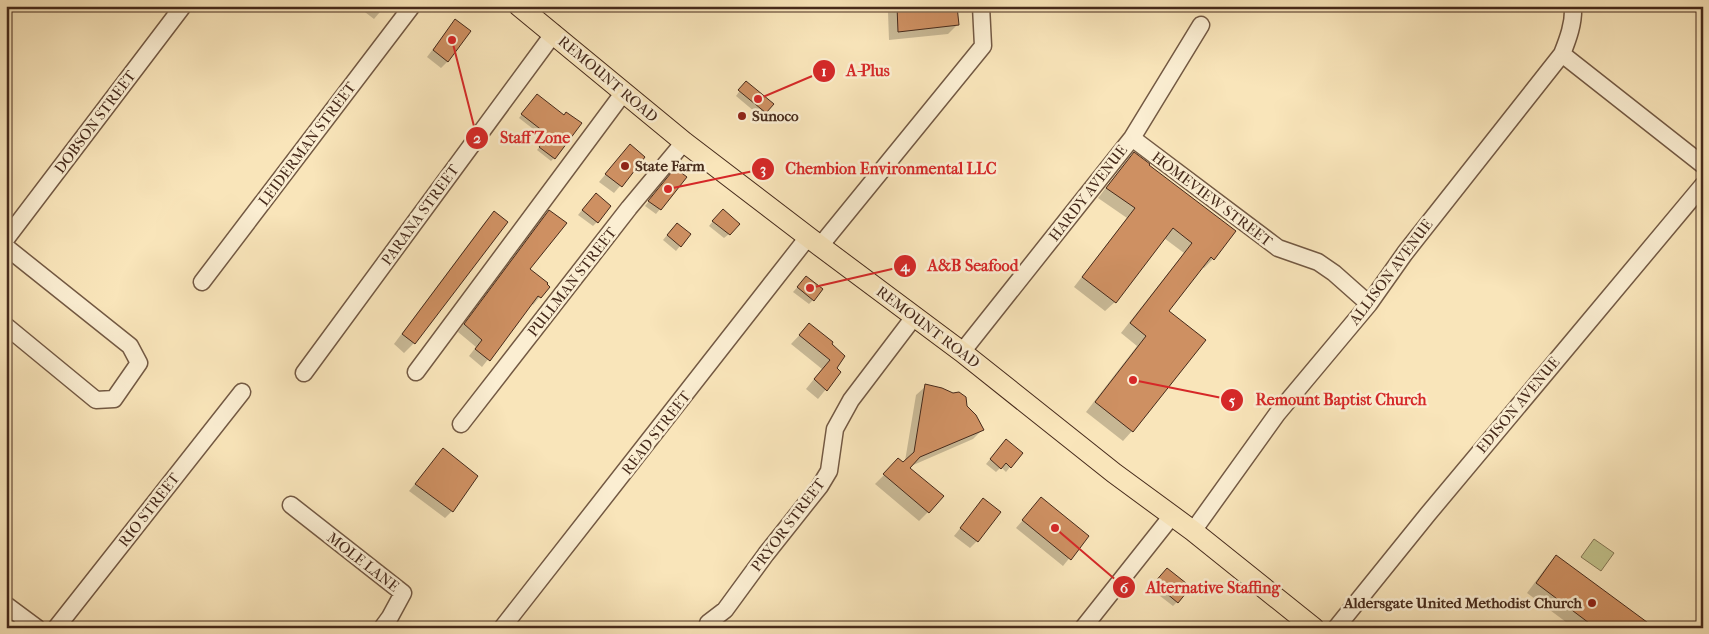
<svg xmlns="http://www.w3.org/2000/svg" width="1709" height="634" font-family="'IM FELL French Canon',serif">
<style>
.green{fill:#c2c38c;stroke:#847654}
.shadow{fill:#0003}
.building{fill:#ce9062;stroke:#462a1b}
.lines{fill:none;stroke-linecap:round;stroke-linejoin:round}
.minor-casing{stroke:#735943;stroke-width:19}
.major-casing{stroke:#462a1b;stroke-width:22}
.minor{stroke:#fbeed2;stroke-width:16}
.major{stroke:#f9e5ba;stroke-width:20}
.poi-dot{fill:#8f2418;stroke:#fbeed2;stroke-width:2}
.labels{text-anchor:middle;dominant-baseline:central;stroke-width:5;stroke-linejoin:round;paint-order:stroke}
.street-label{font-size:15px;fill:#462a1b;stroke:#fbeed2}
.poi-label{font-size:15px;font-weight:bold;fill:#462a1b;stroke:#fbeed2;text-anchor:start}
.leader{fill:none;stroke:#d62828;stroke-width:2}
.callout-dot{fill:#d62828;stroke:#fbeed2;stroke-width:2}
.mark-label{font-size:15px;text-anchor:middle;font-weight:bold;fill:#fff}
.callout-label{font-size:16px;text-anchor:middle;font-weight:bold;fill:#d62828;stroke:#fbeed2;stroke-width:5;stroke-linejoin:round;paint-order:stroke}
</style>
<rect width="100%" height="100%" fill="#f9e5ba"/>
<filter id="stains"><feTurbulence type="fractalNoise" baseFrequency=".004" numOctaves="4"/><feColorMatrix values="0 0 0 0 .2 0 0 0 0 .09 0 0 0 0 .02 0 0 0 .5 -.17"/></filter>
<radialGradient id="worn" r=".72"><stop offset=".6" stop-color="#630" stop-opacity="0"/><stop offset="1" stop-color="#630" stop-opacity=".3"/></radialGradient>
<path class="green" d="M 1594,539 L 1614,553 L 1601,571 L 1581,557 Z"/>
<path class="shadow" d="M 357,6 L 385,6 L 374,19 Z
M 893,6 L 956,6 L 957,25 L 948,34 L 889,40 L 888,12 Z
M 455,20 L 448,61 L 441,68 L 427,57 Z
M 744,85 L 765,112 L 761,117 L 736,96 Z
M 534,98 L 564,116 L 554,158 L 551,161 L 537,150 L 546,139 L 519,118 Z
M 630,145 L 644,158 L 614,193 L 599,182 Z
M 1134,154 L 1213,259 L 1204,268 L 1202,267 L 1167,311 L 1132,431 L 1123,441 L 1086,412 L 1137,346 L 1121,333 L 1184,253 L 1164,238 L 1115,302 L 1105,311 L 1074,287 L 1127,218 L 1098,198 L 1125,163 Z
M 671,174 L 686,177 L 656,214 L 645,206 Z
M 591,199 L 597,222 L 593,226 L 578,215 Z
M 549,211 L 528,270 L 548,287 L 533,305 L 532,303 L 482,367 L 469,356 L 476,347 L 458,332 L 542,218 Z
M 494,213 L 506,222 L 414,343 L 404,353 L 394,344 L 485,222 Z
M 718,215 L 729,234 L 724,238 L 709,226 Z
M 672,229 L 689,235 L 676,251 L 663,240 Z
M 802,282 L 813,300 L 809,304 L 793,292 Z
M 809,325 L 835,368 L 840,372 L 818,399 L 806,389 L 822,369 L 791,344 Z
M 926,386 L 966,406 L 982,430 L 973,439 L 911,466 L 908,468 L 928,512 L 919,521 L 875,484 L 899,460 L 903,463 L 905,461 L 916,395 Z
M 1002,445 L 1010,467 L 1006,472 L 1001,467 L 996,472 L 986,464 Z
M 443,450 L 452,511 L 445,518 L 409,491 Z
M 1041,499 L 1087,536 L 1063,566 L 1016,528 Z
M 983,500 L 977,541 L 970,548 L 954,536 Z
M 1557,557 L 1653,628 L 1574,628 L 1527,593 L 1547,566 Z
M 1162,574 L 1177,602 L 1173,606 L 1151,589 Z"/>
<path class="building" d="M 897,6 L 957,6 L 959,25 L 898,32 Z
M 455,19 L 471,31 L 448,62 L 433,50 Z
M 746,81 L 774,104 L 766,113 L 738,90 Z
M 537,94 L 564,115 L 566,112 L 582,123 L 555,159 L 539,147 L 548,135 L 521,114 Z
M 630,144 L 645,157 L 622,187 L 605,174 Z
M 1134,152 L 1150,164 L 1149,165 L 1236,231 L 1214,260 L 1211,257 L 1169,311 L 1206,340 L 1133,432 L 1095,402 L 1146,336 L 1130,323 L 1192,243 L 1173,228 L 1116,303 L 1082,277 L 1135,208 L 1106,188 Z
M 675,168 L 687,177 L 661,210 L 648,201 Z
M 596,193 L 611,206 L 598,223 L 582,210 Z
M 723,209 L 740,224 L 730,235 L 712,221 Z
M 549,210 L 567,223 L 530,269 L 548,283 L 547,284 L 550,287 L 541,298 L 538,296 L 490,361 L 475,349 L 482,340 L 464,324 Z
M 494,211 L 508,222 L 415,344 L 402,334 Z
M 677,223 L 691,234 L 681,247 L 667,235 Z
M 806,276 L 823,289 L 814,301 L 797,287 Z
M 809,323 L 833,342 L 832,344 L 845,356 L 837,368 L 841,372 L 827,391 L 814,379 L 830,360 L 799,335 Z
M 925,384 L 942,388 L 953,393 L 959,392 L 966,397 L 967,406 L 976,415 L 984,430 L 920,457 L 910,468 L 944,496 L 929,513 L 883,474 L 898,458 L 903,462 L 914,452 Z
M 1006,439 L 1023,453 L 1011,468 L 1006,463 L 1001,469 L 990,459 Z
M 443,448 L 478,476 L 453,512 L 415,484 Z
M 1041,497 L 1089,536 L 1071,560 L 1022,520 Z
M 983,498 L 1001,512 L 978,542 L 960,528 Z
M 1556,555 L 1655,628 L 1585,628 L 1589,623 L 1536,583 Z
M 1167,568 L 1191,587 L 1178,603 L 1154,583 Z"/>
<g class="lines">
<defs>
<path id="minor" d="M 1562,54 L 1703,165
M 1132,138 L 1278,248 L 1318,262 L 1334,273 L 1369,304
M 6,239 L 183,6
M 820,246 L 983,46 L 981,6
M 6,247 L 130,346 L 139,363 L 114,399 L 96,400 L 6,326
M 202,282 L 412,6
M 962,352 L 1132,138 L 1201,25
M 416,372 L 624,92
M 304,373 L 554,33
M 461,424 L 629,208 L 684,142
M 291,505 L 403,593 L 390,617 L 382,628
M 1193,531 L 1277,414 L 1369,304 L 1405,253 L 1562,54 C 1568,39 1574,23 1573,6
M 6,605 L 37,628
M 708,623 L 725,610 L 766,554 L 820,486 L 829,471 L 835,429 L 851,400 L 914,317
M 56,628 L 242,392
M 502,628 L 808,237
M 1083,628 L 1171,517
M 1336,628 L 1428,514 L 1703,185"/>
<path id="major" d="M 519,6 L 684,142 L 820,246 L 962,352 L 1114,473 L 1193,531 L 1314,628"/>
</defs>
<use href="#minor" class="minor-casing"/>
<use href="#major" class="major-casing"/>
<use href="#minor" class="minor"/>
<use href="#major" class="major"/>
</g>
<g class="poi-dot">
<circle cx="742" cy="116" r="5"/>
<circle cx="625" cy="166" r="5"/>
<circle cx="1592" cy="603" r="5"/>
</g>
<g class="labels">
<g class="street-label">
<text transform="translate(608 79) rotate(40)">REMOUNT ROAD</text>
<text transform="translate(95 122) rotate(-53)">DOBSON STREET</text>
<text transform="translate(307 144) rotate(-53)">LEIDERMAN STREET</text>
<text transform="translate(1088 193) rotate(-52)">HARDY AVENUE</text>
<text transform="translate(1212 199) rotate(37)">HOMEVIEW STREET</text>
<text transform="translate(420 215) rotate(-54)">PARANA STREET</text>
<text transform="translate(1391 272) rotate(-53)">ALLISON AVENUE</text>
<text transform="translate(572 282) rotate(-52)">PULLMAN STREET</text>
<text transform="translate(928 327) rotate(37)">REMOUNT ROAD</text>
<text transform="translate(1518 405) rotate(-50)">EDISON AVENUE</text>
<text transform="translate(656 433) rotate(-52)">READ STREET</text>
<text transform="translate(149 510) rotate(-52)">RIO STREET</text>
<text transform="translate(788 525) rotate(-53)">PRYOR STREET</text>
<text transform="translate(363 562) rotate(38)">MOLE LANE</text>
</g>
<g class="poi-label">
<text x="752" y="116">Sunoco</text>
<text x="635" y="166">State Farm</text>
<text x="1582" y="603" text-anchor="end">Aldersgate United Methodist Church</text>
</g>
</g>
<path class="leader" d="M758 99L824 71M452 40L477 138M668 189L763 169M810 288L905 266M1133 380L1232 400M1055 528L1124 587"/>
<g class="callout-dot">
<circle cx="758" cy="99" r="5"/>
<circle cx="452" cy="40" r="5"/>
<circle cx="668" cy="189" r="5"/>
<circle cx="810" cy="288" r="5"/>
<circle cx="1133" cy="380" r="5"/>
<circle cx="1055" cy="528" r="5"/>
<circle cx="824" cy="71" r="12"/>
<circle cx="477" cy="138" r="12"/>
<circle cx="763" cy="169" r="12"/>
<circle cx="905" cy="266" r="12"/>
<circle cx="1232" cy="400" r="12"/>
<circle cx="1124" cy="587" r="12"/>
</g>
<g class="mark-label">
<text x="824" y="76">1</text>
<text x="477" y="143">2</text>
<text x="763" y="174">3</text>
<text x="905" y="271">4</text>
<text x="1232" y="405">5</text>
<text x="1124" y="593">6</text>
</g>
<g class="callout-label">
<text x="868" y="76">A-Plus</text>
<text x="535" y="143">Staff Zone</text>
<text x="891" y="174">Chembion Environmental LLC</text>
<text x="973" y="271">A&amp;B Seafood</text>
<text x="1341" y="405">Remount Baptist Church</text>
<text x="1213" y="593">Alternative Staffing</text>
</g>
<rect width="1709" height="634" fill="none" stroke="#f9e5ba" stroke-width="25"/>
<rect x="8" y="8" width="1694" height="619" fill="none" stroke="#462a1b" stroke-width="2.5"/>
<rect x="12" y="12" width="1684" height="609" fill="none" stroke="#462a1b"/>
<rect width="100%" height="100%" filter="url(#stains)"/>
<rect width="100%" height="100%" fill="url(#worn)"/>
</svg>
